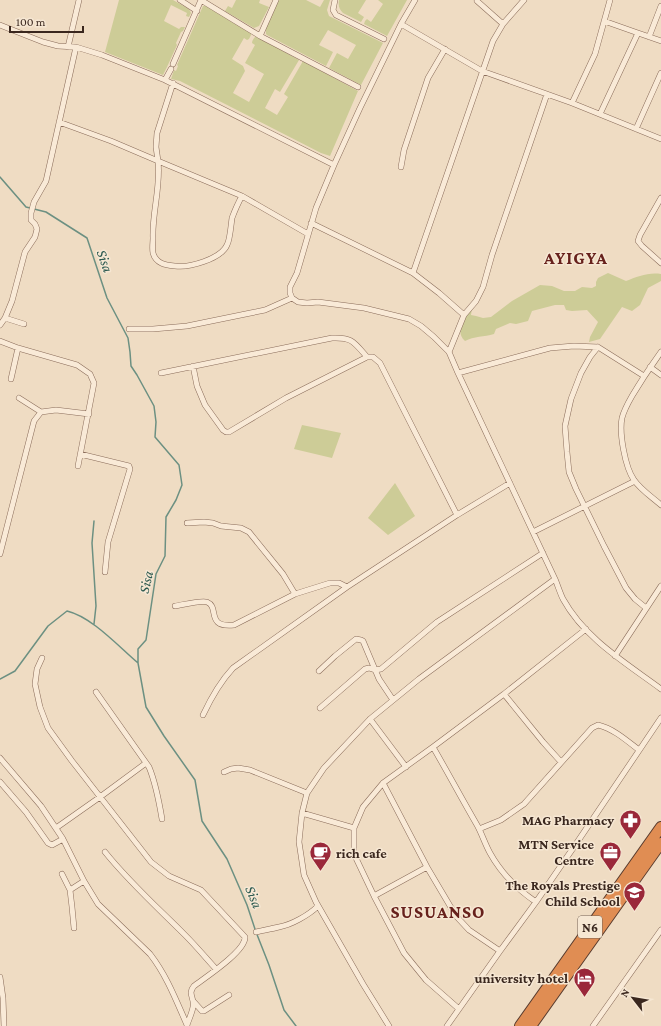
<svg xmlns="http://www.w3.org/2000/svg" width="661" height="1026" font-family="'Crimson Pro',serif">
<style>
.green{fill:#cdcc97}
.lines{fill:none;stroke-linecap:round;stroke-linejoin:round}
.stream{stroke:#6c9082;stroke-width:1.5}
.street-casing{stroke:#8a6c5a;stroke-width:6}
.highway-casing{stroke:#583b2e;stroke-width:12}
.street{stroke:#f9ead7;stroke-width:5}
.highway{stroke:#e08d53;stroke-width:10}
.labels{text-anchor:middle;dominant-baseline:central;stroke-width:3;stroke-linejoin:round;paint-order:stroke}
.shield{fill:#f6e7d3;stroke:#726154;stroke-width:1}
.shield-label{font-size:13px;font-weight:bold;fill:#3a271e}
.poi-label{font-size:14px;font-weight:bold;fill:#3a271e;stroke:#f6e7d3;text-anchor:end}
.water-label{font-size:15px;font-style:italic;fill:#2d5a50;stroke:#f6e7d3}
.district-label{font-size:18px;font-weight:bold;letter-spacing:1px;fill:#67211c;stroke:#f6e7d3}
</style>
<rect width="100%" height="100%" fill="#efdcc3"/>
<path class="green" d="M 119,0 L 173,0 L 189,9 L 191,13 L 189,17 L 186,16 L 187,13 L 171,5 L 164,21 L 179,29 L 181,27 L 185,27 L 183,31 L 181,32 L 176,43 L 177,45 L 167,67 L 163,75 L 105,52 Z
M 236,0 L 260,0 L 259,3 L 269,7 L 259,26 L 254,28 L 225,11 L 228,6 L 232,8 Z
M 278,0 L 306,0 L 320,7 L 324,0 L 330,0 L 327,10 L 329,16 L 383,43 L 361,85 L 329,68 L 337,53 L 348,59 L 356,45 L 328,30 L 319,45 L 333,52 L 326,66 L 267,35 L 266,34 L 266,28 Z
M 339,0 L 366,0 L 358,13 L 364,17 L 361,22 L 343,13 C 339,9 338,6 339,0 Z
M 378,0 L 407,0 L 387,36 L 364,24 L 365,21 L 367,19 L 371,22 L 383,4 Z
M 203,6 L 206,6 L 251,33 L 251,35 L 249,39 L 247,40 L 244,38 L 232,59 L 243,66 L 245,71 L 233,93 L 249,102 L 264,74 L 245,63 L 255,45 L 252,43 C 252,40 254,38 256,36 L 299,60 L 280,92 L 275,89 L 265,108 L 277,115 L 288,97 L 284,94 L 303,61 L 358,91 L 330,156 L 321,153 L 180,81 L 171,79 L 174,70 L 176,71 L 178,66 L 177,65 Z
M 608,273 L 626,281 C 637,277 648,272 661,274 L 661,281 L 648,288 L 640,305 L 632,311 L 622,307 L 600,339 L 589,342 L 590,337 L 598,322 L 587,310 L 572,311 L 566,310 L 564,305 L 555,305 L 532,311 L 528,321 L 516,324 L 510,323 L 496,329 L 494,334 C 484,337 474,336 465,341 C 454,331 465,317 472,308 L 471,315 L 476,316 L 483,318 L 491,317 L 512,301 L 540,285 L 552,286 L 564,291 L 575,291 L 582,287 L 592,288 L 596,286 L 596,282 L 598,278 Z
M 302,425 L 341,433 L 332,458 L 294,449 Z
M 395,483 L 415,516 L 388,535 L 368,518 Z"/>
<g class="lines">
<path class="stream" d="M 0,177 L 26,207 L 30,208
M 34,209 L 46,212 L 87,238 L 107,298 L 128,338 L 130,352 L 131,366 L 137,375 L 154,406 L 156,422 L 155,437 L 179,465 L 182,485 L 176,500 L 166,517 L 165,556 L 156,574 L 146,640 L 138,649 L 138,663 L 146,707 L 164,736 L 195,780 L 202,821 L 227,859 L 247,905 L 256,932 L 269,965 L 284,1010 L 296,1026
M 94,624 L 96,606 L 92,543 L 94,521
M 0,679 L 15,671 L 48,626 L 67,611 C 92,617 118,646 138,663"/>
<defs>
<path id="street" d="M 180,0 L 197,11
M 335,0 L 333,10 L 336,15 L 384,39
M 477,1 L 503,24
M 401,24 L 482,71 L 572,103 L 661,139
M 0,25 L 43,42 L 58,46 L 76,47 L 102,55 L 165,80 L 334,165 L 316,208 L 297,273 L 290,287 L 290,293 L 292,298 L 298,302 L 307,303 L 318,302 L 364,308 L 409,319 L 421,326 L 434,337 L 449,352 L 458,373 L 555,579 C 558,586 560,593 563,599 C 585,639 626,663 661,689
M 638,33 L 661,41
M 260,36 L 276,0
M 649,37 L 661,6
M 68,47 L 79,0
M 173,64 L 201,0 L 260,36 L 358,87
M 165,80 L 171,69
M 173,83 L 157,133 L 156,147 L 158,161 L 242,196 L 308,234
M 572,103 L 595,54 L 610,0
M 600,114 L 638,33 L 604,21
M 59,122 L 111,141 L 158,161 C 161,187 152,212 153,238 C 153,243 152,248 153,253 C 156,264 166,265 175,266 C 189,268 221,259 227,245 C 230,240 231,225 232,218 C 235,210 238,203 242,196
M 636,129 L 661,73
M 334,165 L 360,108 L 401,24 L 415,0
M 401,167 L 404,150 L 428,78 L 445,49
M 661,198 L 640,235 L 638,241 L 642,246 L 661,263
M 311,223 L 413,273 L 439,293 L 464,315
M 413,273 L 493,41 L 503,24 L 524,0
M 5,318 L 24,324
M 0,325 L 5,318 L 12,301 L 25,252 L 35,237 L 37,229 L 35,224 L 31,220 L 31,213 L 34,202 L 46,181 L 76,47
M 129,329 L 153,329 L 187,326 L 265,310 L 292,298
M 0,341 L 18,348 L 77,365 L 90,374 L 94,383 L 78,466
M 598,347 L 590,357 L 581,373 L 571,399 L 565,426 L 567,452 L 569,472 L 576,489 L 604,546 L 626,588 L 635,599 L 646,608
M 449,352 L 464,315 L 476,301 L 483,287 L 492,255 L 547,94
M 661,352 C 651,366 641,381 632,396 C 628,403 624,410 622,418 C 619,433 625,467 634,480 C 641,490 652,497 661,505
M 193,366 L 197,386 L 205,405 L 223,430 L 226,432 L 229,432 L 286,398 L 367,357 L 373,357 L 380,363 L 457,515
M 650,367 L 661,375
M 161,373 L 332,338 C 352,337 354,342 367,357
M 458,373 L 550,348 L 574,346 L 598,347 L 644,376
M 11,379 L 18,348
M 19,398 L 41,412
M 80,454 L 129,466 L 130,469 L 108,542 L 105,572
M 187,523 L 204,522 L 213,523 L 221,526 L 241,528 L 249,532 L 283,574 L 295,594
M 533,532 L 635,481
M 0,554 L 34,421 L 41,412 L 56,410 L 89,414
M 175,606 C 182,605 201,600 207,602 C 220,607 205,628 234,625 L 295,594 L 330,583 L 339,583 L 347,587
M 615,656 L 661,586
M 42,658 L 37,669 L 35,684 L 40,707 L 48,728 L 72,761 L 151,862 L 169,876 L 201,890 L 245,937 C 246,951 206,977 194,986 C 187,994 195,998 193,1007 C 192,1013 189,1019 187,1025
M 319,671 L 335,656 L 356,639 L 361,640 L 363,641 L 379,679 L 393,700
M 96,692 L 149,767 C 156,784 159,801 162,819
M 504,694 L 543,742 L 561,762
M 320,708 L 365,669 L 369,668 L 375,670 L 381,669 L 437,622 L 543,553
M 203,715 C 211,698 220,682 233,668 L 347,587 L 457,515 L 510,483
M 370,719 L 406,767
M 433,747 C 448,773 462,799 477,825 C 482,834 485,844 490,853 C 501,873 517,889 536,902
M 0,758 L 41,806 L 63,839 L 84,881 L 98,904 L 150,954 C 167,976 176,1000 187,1025
M 224,772 L 231,769 L 238,768 L 250,770 L 307,793
M 0,782 L 26,812 L 48,843 L 52,845 L 63,839
M 383,783 L 427,867 L 456,916 L 469,930 L 500,951
M 302,813 L 354,828
M 56,828 L 100,797 L 146,763
M 479,829 L 501,820 L 524,804 L 592,728 L 598,725 C 614,729 626,740 639,750
M 105,852 C 129,882 158,908 185,935 C 196,946 206,958 216,969
M 62,874 L 70,890 L 72,907 L 74,928
M 70,890 L 84,881
M 374,896 L 427,867
M 256,932 C 264,930 271,929 279,927 C 291,925 309,915 318,906
M 0,977 L 3,998 L 4,1026
M 194,1002 L 202,1011 L 204,1011 L 229,995
M 459,1009 L 426,980 L 404,953 L 374,896 L 354,854 L 354,828 L 363,807 L 383,783 L 433,747 L 504,694 L 586,629
M 389,1026 L 363,984 L 316,902 L 304,875 L 299,842 L 302,813 L 307,793 L 324,768 L 370,719 L 419,679 L 555,579
M 447,1026 L 500,951 L 536,902 L 578,841 L 661,718
M 593,1026 L 661,930"/>
<path id="highway" d="M 520,1026 L 661,827
M 531,1026 L 661,843"/>
</defs>
<use href="#street" class="street-casing"/>
<use href="#highway" class="highway-casing"/>
<use href="#street" class="street"/>
<use href="#highway" class="highway"/>
</g>
<defs>
<symbol id="pharmacy-pin" viewBox="-11 -11 22 30"><path d="M0 17L-7.5 6A9.5 9.5 0 1 1 7.5 6Z" fill="#9a283a" stroke="#f6e7d3"/><path d="M-2-6h4v4h4v4h-4v4h-4v-4h-4v-4h4Z" fill="#fff"/></symbol>
<symbol id="office-pin" viewBox="-11 -11 22 30"><path d="M0 17L-7.5 6A9.5 9.5 0 1 1 7.5 6Z" fill="#9a283a" stroke="#f6e7d3"/><path d="M-6-3h4V-5.5h4V-3h4V5H-6ZM-1-4.5V-3h2v-1.5ZM-6 0V1H6V0Z" fill="#fff"/></symbol>
<symbol id="cafe-pin" viewBox="-11 -11 22 30"><path d="M0 17L-7.5 6A9.5 9.5 0 1 1 7.5 6Z" fill="#9a283a" stroke="#f6e7d3"/><path d="M-5.5-4.5H6V0H3Q3 3.5 0 3.5H-2.5Q-5.5 3.5-5.5 0ZM3-3.2v2h1.7v-2ZM-6 4.5H4V6H-6Z" fill="#fff"/></symbol>
<symbol id="school-pin" viewBox="-11 -11 22 30"><path d="M0 17L-7.5 6A9.5 9.5 0 1 1 7.5 6Z" fill="#9a283a" stroke="#f6e7d3"/><path d="M0-5L7-2L0 1L-7-2ZM-4 1L0 2.5L4 1V4Q0 6-4 4Z" fill="#fff"/></symbol>
<symbol id="hotel-pin" viewBox="-11 -11 22 30"><path d="M0 17L-7.5 6A9.5 9.5 0 1 1 7.5 6Z" fill="#9a283a" stroke="#f6e7d3"/><path d="M-6-4.5h1.5V1H6V5H4.5V3h-9V5H-6ZM-4 0a1.8 1.8 0 1 1 3.6 0ZM.5 0V-2.5h3Q6-2.5 6 0Z" fill="#fff"/></symbol>
</defs>
<g fill-rule="evenodd">
<use href="#pharmacy-pin" x="618" y="808" width="25" height="34"/>
<use href="#office-pin" x="598" y="840" width="25" height="34"/>
<use href="#cafe-pin" x="308" y="840" width="25" height="34"/>
<use href="#school-pin" x="622" y="880" width="25" height="34"/>
<use href="#hotel-pin" x="572" y="966" width="25" height="34"/>
</g>
<g class="labels">
<rect class="shield" x="578" y="916" width="24" height="22" rx="3"/>
<g class="shield-label">
<text x="590" y="927">N6</text>
</g>
<g class="poi-label">
<text x="614" y="820">MAG Pharmacy</text>
<text x="594" y="844">MTN Service<tspan x="594" dy="16">Centre</tspan></text>
<text x="336" y="853" text-anchor="start">rich cafe</text>
<text x="620" y="885">The Royals Prestige<tspan x="620" dy="16">Child School</tspan></text>
<text x="568" y="978">university hotel</text>
</g>
<g class="water-label">
<text transform="translate(105 261) rotate(71)">Sisa</text>
<text transform="translate(146 582) rotate(-77)">Sisa</text>
<text transform="translate(254 897) rotate(68)">Sisa</text>
</g>
<g class="district-label">
<text x="576" y="258">AYIGYA</text>
<text x="438" y="912">SUSUANSO</text>
</g>
</g>
<g transform="translate(633 998) rotate(301)" stroke="#f6e7d3" stroke-width="3" paint-order="stroke">
<path d="M0-3L7 15L0 10L-7 15Z" fill="#3a271e"/>
<text y="-6" font-size="11" font-weight="bold" text-anchor="middle" fill="#3a271e">N</text>
</g>
<path d="M10 26v6h73v-6" fill="none" stroke="#3a271e" stroke-width="2"/>
<text x="16" y="26" font-size="12" fill="#3a271e" stroke="#f6e7d3" stroke-width="3" paint-order="stroke">100 m</text>
</svg>
